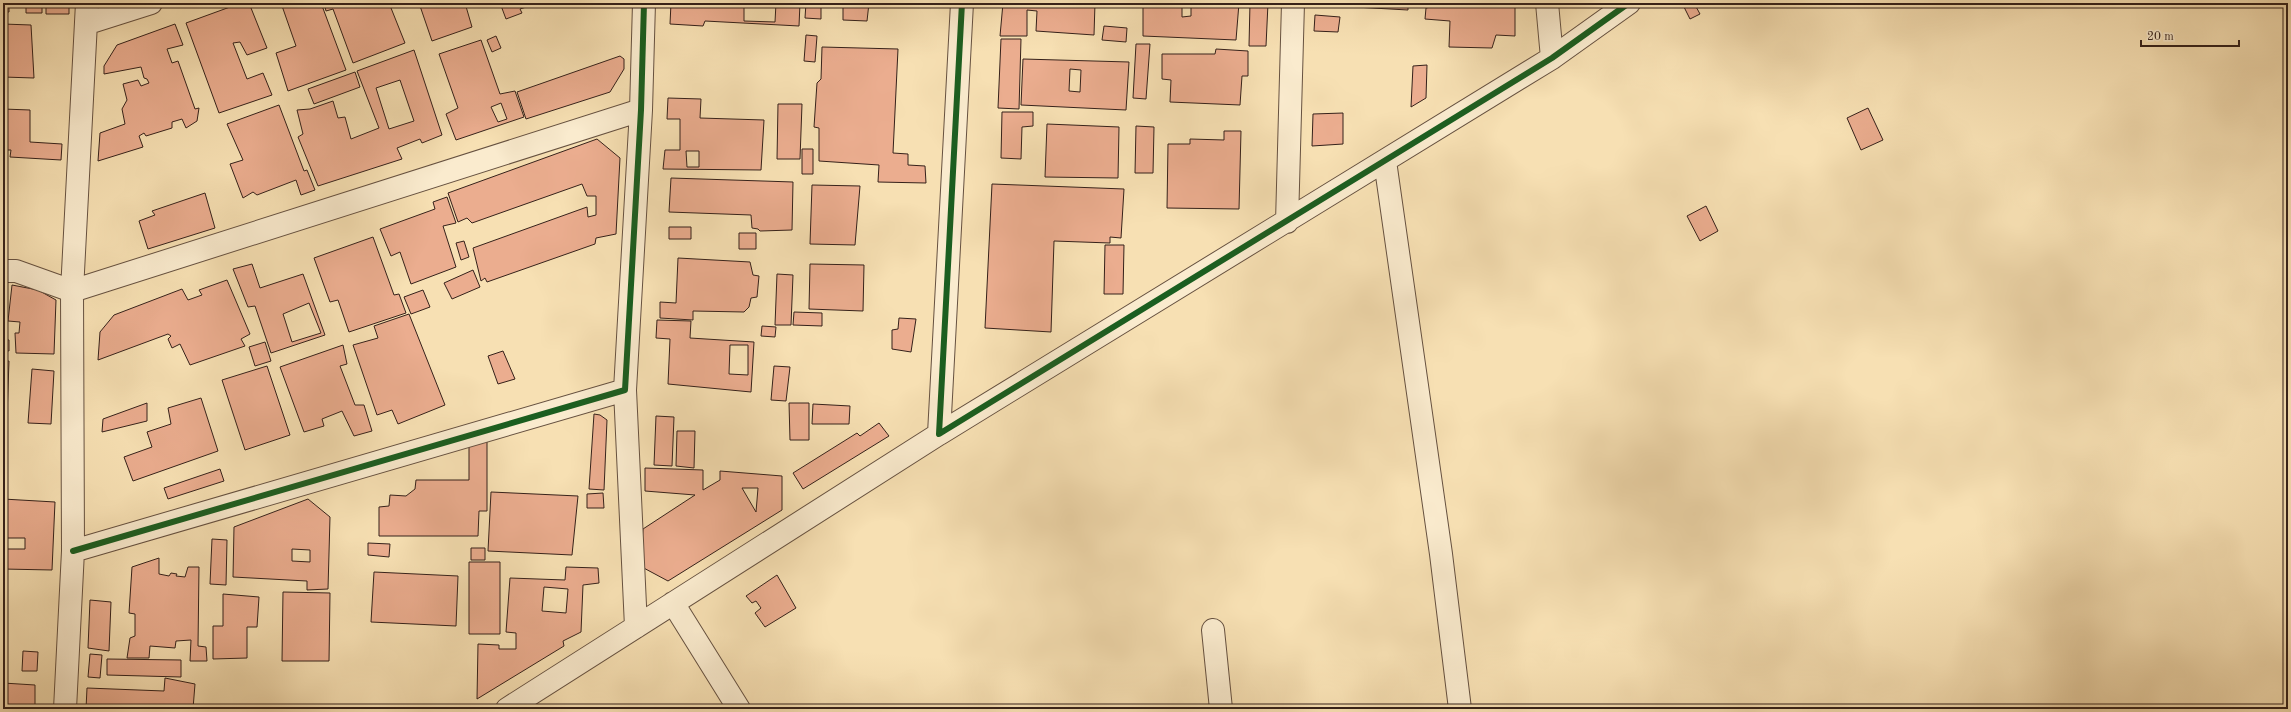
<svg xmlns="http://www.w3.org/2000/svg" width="2291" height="712" font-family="'Old Standard TT',serif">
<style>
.building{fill:#ebad8f;stroke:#35211a;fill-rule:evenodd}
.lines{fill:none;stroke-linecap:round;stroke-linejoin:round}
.minor-casing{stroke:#665140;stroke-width:24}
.minor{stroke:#faebce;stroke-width:22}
.cycleway-casing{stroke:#faebce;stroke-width:8}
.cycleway{stroke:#1b5e20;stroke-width:6}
</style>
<rect width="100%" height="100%" fill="#f7e0b3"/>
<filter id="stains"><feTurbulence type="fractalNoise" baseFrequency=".005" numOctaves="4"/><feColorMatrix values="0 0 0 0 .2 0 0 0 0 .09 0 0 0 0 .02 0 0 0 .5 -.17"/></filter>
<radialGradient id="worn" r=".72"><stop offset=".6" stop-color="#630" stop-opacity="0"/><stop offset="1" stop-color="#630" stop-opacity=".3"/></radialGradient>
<path class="building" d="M 3,3 L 9,3 L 9,12 L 3,12 Z
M 26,3 L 42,3 L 42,13 L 26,13 Z
M 46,3 L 69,3 L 69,14 L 46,14 Z
M 241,3 L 249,3 L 267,48 L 247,55 L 240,42 L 233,43 L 247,79 L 263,73 L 272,95 L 219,113 L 186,23 Z
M 281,3 L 321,3 L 346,70 L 288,91 L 276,53 L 296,46 Z
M 324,3 L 389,3 L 405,43 L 353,63 L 333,9 L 326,11 Z
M 419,3 L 465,3 L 472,27 L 432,41 Z
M 500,3 L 539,3 L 520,9 L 522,13 L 506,19 Z
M 671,3 L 744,3 L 744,21 L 775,22 L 776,3 L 800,3 L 799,26 L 705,21 L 703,26 L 670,24 Z
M 806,3 L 821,3 L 821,19 L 805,18 Z
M 843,3 L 869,3 L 867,21 L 843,20 Z
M 1003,3 L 1095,3 L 1094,35 L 1036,31 L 1037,11 L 1027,10 L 1027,36 L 1000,36 Z
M 1143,3 L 1182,3 L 1182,17 L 1191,16 L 1191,3 L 1239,3 L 1236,40 L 1143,36 Z
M 1250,3 L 1268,3 L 1266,46 L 1249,46 Z
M 1337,3 L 1408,3 L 1408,10 L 1337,6 Z
M 1431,3 L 1515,3 L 1515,36 L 1496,35 L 1492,48 L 1449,47 L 1450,21 L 1425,19 L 1426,8 L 1431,7 Z
M 1682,3 L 1694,3 L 1700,14 L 1690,19 Z
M 1315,15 L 1340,17 L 1338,32 L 1314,31 Z
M 3,24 L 31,25 L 34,78 L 3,77 Z
M 175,24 L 183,45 L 167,49 L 172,63 L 178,61 L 195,109 L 199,108 L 197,121 L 186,128 L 182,119 L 172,122 L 172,128 L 146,136 L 144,133 L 139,136 L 143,147 L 98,161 L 100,133 L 125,124 L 122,109 L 127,100 L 123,84 L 138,80 L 141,86 L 149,83 L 147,79 L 144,78 L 141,67 L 104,74 L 104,66 L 117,45 Z
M 1104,26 L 1127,28 L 1126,42 L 1102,40 Z
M 806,35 L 817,36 L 815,62 L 804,61 Z
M 496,36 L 501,48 L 492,52 L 487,40 Z
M 1001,39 L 1021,39 L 1019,109 L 998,108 Z
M 481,40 L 500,94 L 515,91 L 524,117 L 456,140 L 446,114 L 458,108 L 439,54 ZM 501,103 L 507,119 L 498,122 L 491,107 Z
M 1136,44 L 1150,44 L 1146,99 L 1133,98 Z
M 822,47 L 898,49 L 893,153 L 908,154 L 908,165 L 925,166 L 926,183 L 878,182 L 879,165 L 819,161 L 819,128 L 814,127 L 817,83 L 821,79 Z
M 1216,49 L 1248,51 L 1248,76 L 1242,76 L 1240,105 L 1170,102 L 1171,80 L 1162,79 L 1162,54 L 1215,54 Z
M 414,50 L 442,135 L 422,143 L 420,139 L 397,148 L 402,159 L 318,186 L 298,137 L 303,134 L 297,110 L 310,109 L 333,101 L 338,118 L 345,117 L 351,139 L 379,128 L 357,71 ZM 400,80 L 414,121 L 389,129 L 376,88 Z
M 620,56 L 624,59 L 624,69 L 610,92 L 526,119 L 517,92 Z
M 1023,59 L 1129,62 L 1126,110 L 1021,105 ZM 1070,69 L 1081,70 L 1080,92 L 1069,91 Z
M 1427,65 L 1426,98 L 1411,107 L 1413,66 Z
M 355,72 L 360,87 L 314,104 L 308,89 Z
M 668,98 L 701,99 L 700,118 L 764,120 L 761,170 L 663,169 L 665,150 L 680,150 L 680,119 L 667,119 ZM 686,151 L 699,151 L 699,167 L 687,167 Z
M 778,104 L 802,104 L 800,159 L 777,159 Z
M 279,105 L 304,171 L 307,170 L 315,190 L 301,195 L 296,180 L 257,195 L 253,192 L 243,198 L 230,164 L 243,160 L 227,124 Z
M 1868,108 L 1883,140 L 1861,150 L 1847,118 Z
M 3,109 L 30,110 L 30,142 L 62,144 L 61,160 L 10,157 L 11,150 L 3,150 Z
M 1002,112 L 1033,112 L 1033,126 L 1022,127 L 1021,159 L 1001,158 Z
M 1343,113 L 1343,144 L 1312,146 L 1313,114 Z
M 1047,124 L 1119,127 L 1118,178 L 1045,177 Z
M 1136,126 L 1154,127 L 1153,173 L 1135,173 Z
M 1224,131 L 1241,131 L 1239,209 L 1167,208 L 1168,144 L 1190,144 L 1190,139 L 1224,140 Z
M 597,139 L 620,158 L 616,234 L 596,238 L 595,244 L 487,282 L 485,278 L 481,281 L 473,248 L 587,207 L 588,217 L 596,215 L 596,196 L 587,196 L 582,184 L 472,223 L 467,218 L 458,222 L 448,193 Z
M 802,149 L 813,149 L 813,174 L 802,174 Z
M 671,178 L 793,182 L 792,230 L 760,231 L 758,229 L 752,228 L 751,215 L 669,212 Z
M 992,184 L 1124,189 L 1121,238 L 1110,237 L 1110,243 L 1054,241 L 1051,332 L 985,328 Z
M 812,185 L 860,186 L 855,245 L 810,244 Z
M 205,193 L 215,228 L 148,249 L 139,221 L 155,215 L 152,211 Z
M 447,197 L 456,223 L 443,226 L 456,267 L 411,284 L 400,252 L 391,256 L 380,229 L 435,209 L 433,202 Z
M 1706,206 L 1718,231 L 1700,241 L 1687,216 Z
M 669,227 L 691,227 L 691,239 L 669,239 Z
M 739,233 L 756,233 L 756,249 L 739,249 Z
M 373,237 L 394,295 L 399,294 L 406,313 L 349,332 L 338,300 L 330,302 L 314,258 Z
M 464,241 L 469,257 L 461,260 L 456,243 Z
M 1105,245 L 1124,245 L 1123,294 L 1104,294 Z
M 678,258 L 750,262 L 753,275 L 759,276 L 757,297 L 751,298 L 749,307 L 744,312 L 693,311 L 693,320 L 660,318 L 660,302 L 676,303 Z
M 252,264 L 260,288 L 303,274 L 325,335 L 271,353 L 255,306 L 248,307 L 233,269 ZM 309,303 L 321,333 L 292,342 L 283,314 Z
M 810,264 L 864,265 L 863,311 L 809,309 Z
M 473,270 L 480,287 L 452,299 L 444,283 Z
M 777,274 L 793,275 L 791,325 L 775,325 Z
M 227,280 L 250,334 L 241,339 L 245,346 L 190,365 L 180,344 L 172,348 L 168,339 L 171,336 L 168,334 L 98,360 L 100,332 L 114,315 L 182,289 L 188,300 L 202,295 L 199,290 Z
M 12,285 L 38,290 L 56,300 L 54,354 L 16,353 L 15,333 L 19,333 L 20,322 L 8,321 Z
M 423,290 L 430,307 L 411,314 L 404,297 Z
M 794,312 L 822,313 L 822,326 L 793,325 Z
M 409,314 L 445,405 L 398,424 L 392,410 L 377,415 L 353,345 L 378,338 L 374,326 Z
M 899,318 L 916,319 L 911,352 L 892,349 L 892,330 L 898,329 Z
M 657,320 L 691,321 L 690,338 L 754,342 L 751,392 L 668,384 L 670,339 L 656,338 ZM 730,345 L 748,345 L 748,375 L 729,374 Z
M 762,326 L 776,327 L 775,337 L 761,336 Z
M 3,339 L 9,340 L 9,351 L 3,350 Z
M 265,342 L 271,361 L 255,366 L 249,347 Z
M 343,345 L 347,364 L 340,366 L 355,405 L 364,405 L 372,431 L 354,436 L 342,411 L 322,419 L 324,426 L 304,432 L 280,367 Z
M 503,351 L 515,379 L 498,384 L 488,356 Z
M 3,361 L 9,361 L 7,416 L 3,416 Z
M 267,366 L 290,435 L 245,450 L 222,380 Z
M 774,366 L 790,367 L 786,401 L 771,400 Z
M 32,369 L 54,371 L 51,424 L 28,423 Z
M 201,398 L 218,451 L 133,481 L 124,457 L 152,447 L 147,432 L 171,424 L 168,408 Z
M 147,403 L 147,421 L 102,432 L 103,419 Z
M 789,403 L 809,403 L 809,440 L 790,440 Z
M 813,404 L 850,406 L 849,424 L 812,424 Z
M 594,414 L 600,415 L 607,420 L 604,490 L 589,489 Z
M 656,416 L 674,417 L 672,466 L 654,465 Z
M 879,423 L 889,436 L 803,489 L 793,473 L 857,433 L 860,436 Z
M 677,431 L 695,431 L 694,468 L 676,466 Z
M 487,438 L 487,511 L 479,511 L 478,536 L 379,536 L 379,507 L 389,506 L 390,495 L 406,496 L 415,489 L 416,480 L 469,480 L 469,445 Z
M 645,468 L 703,470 L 703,490 L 720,480 L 720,471 L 782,476 L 782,510 L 668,581 L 640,566 L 643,529 L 695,495 L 645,491 ZM 742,488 L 758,488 L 756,512 Z
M 220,469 L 224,481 L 168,499 L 164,488 Z
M 491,492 L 578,496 L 572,555 L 488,551 Z
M 603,493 L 604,508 L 587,508 L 587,494 Z
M 3,499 L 55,502 L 52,570 L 3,569 L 3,549 L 25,549 L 25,538 L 3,538 Z
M 308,499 L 330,517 L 328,589 L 307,590 L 307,581 L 233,577 L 234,527 ZM 292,549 L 310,550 L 310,562 L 292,561 Z
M 212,539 L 227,540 L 226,585 L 210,584 Z
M 368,543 L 390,544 L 389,557 L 368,555 Z
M 471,548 L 485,548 L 485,560 L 471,560 Z
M 159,558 L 159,574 L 169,576 L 171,573 L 177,574 L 176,576 L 185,577 L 188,567 L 199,567 L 198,646 L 206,647 L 207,661 L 190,661 L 191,640 L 176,641 L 175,648 L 150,646 L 149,658 L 127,658 L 130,638 L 135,636 L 135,614 L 129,613 L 132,567 Z
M 469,562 L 500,562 L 500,634 L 469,634 Z
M 566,567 L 598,568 L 599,583 L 583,585 L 581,632 L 563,641 L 564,646 L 477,699 L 478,644 L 499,645 L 499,649 L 516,649 L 516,633 L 506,632 L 510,578 L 565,580 ZM 544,587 L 568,589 L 566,613 L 542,611 Z
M 374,572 L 458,576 L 456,626 L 371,622 Z
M 777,575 L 796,608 L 765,627 L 755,613 L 761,608 L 756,601 L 752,603 L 746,596 Z
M 283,592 L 330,593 L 329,661 L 282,661 Z
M 223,594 L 259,597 L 257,627 L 247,627 L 247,658 L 213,659 L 213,626 L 223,626 Z
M 90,600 L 111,602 L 109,651 L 88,648 Z
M 23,651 L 38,652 L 37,671 L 22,671 Z
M 90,654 L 102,655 L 100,678 L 88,677 Z
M 107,659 L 181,660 L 181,677 L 107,675 Z
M 165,678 L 195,684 L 193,709 L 86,709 L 87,688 L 164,691 Z
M 3,683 L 35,685 L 35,709 L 3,709 Z
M 265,707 L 286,709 L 265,709 Z"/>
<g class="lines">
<defs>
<path id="minor" d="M 962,3 L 939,434 L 1552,58 L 1629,3
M 1547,3 L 1552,58
M 88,23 L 151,3
M 1385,161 L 1441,554 L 1460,709
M 1287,222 L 1293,3
M 3,271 L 16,271 L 72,291 L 641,110
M 625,390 L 636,627
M 73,551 L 625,390 L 641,110 L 644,3
M 673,603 L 739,709
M 1213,630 L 1221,709
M 65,709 L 73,551 L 72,291 L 87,3
M 507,709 L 939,434"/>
</defs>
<use href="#minor" class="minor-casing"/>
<use href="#minor" class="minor"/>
<defs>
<path id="cycleway" d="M 962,3 L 939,434 L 1552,58 L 1629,3
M 73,551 L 625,390 L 641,110 L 644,3"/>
</defs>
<use href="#cycleway" class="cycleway-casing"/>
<use href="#cycleway" class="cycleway"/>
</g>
<rect width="2291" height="712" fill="none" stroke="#f7e0b3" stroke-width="16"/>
<rect x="4" y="4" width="2283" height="704" fill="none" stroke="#35211a" stroke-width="2"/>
<rect x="8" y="8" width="2275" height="696" fill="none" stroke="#35211a"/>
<path d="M2141 40v6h98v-6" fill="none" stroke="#35211a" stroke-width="2"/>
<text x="2147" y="40" font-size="12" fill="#35211a" stroke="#faebce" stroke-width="3" paint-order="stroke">20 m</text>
<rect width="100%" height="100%" filter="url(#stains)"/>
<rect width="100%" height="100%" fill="url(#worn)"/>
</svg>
